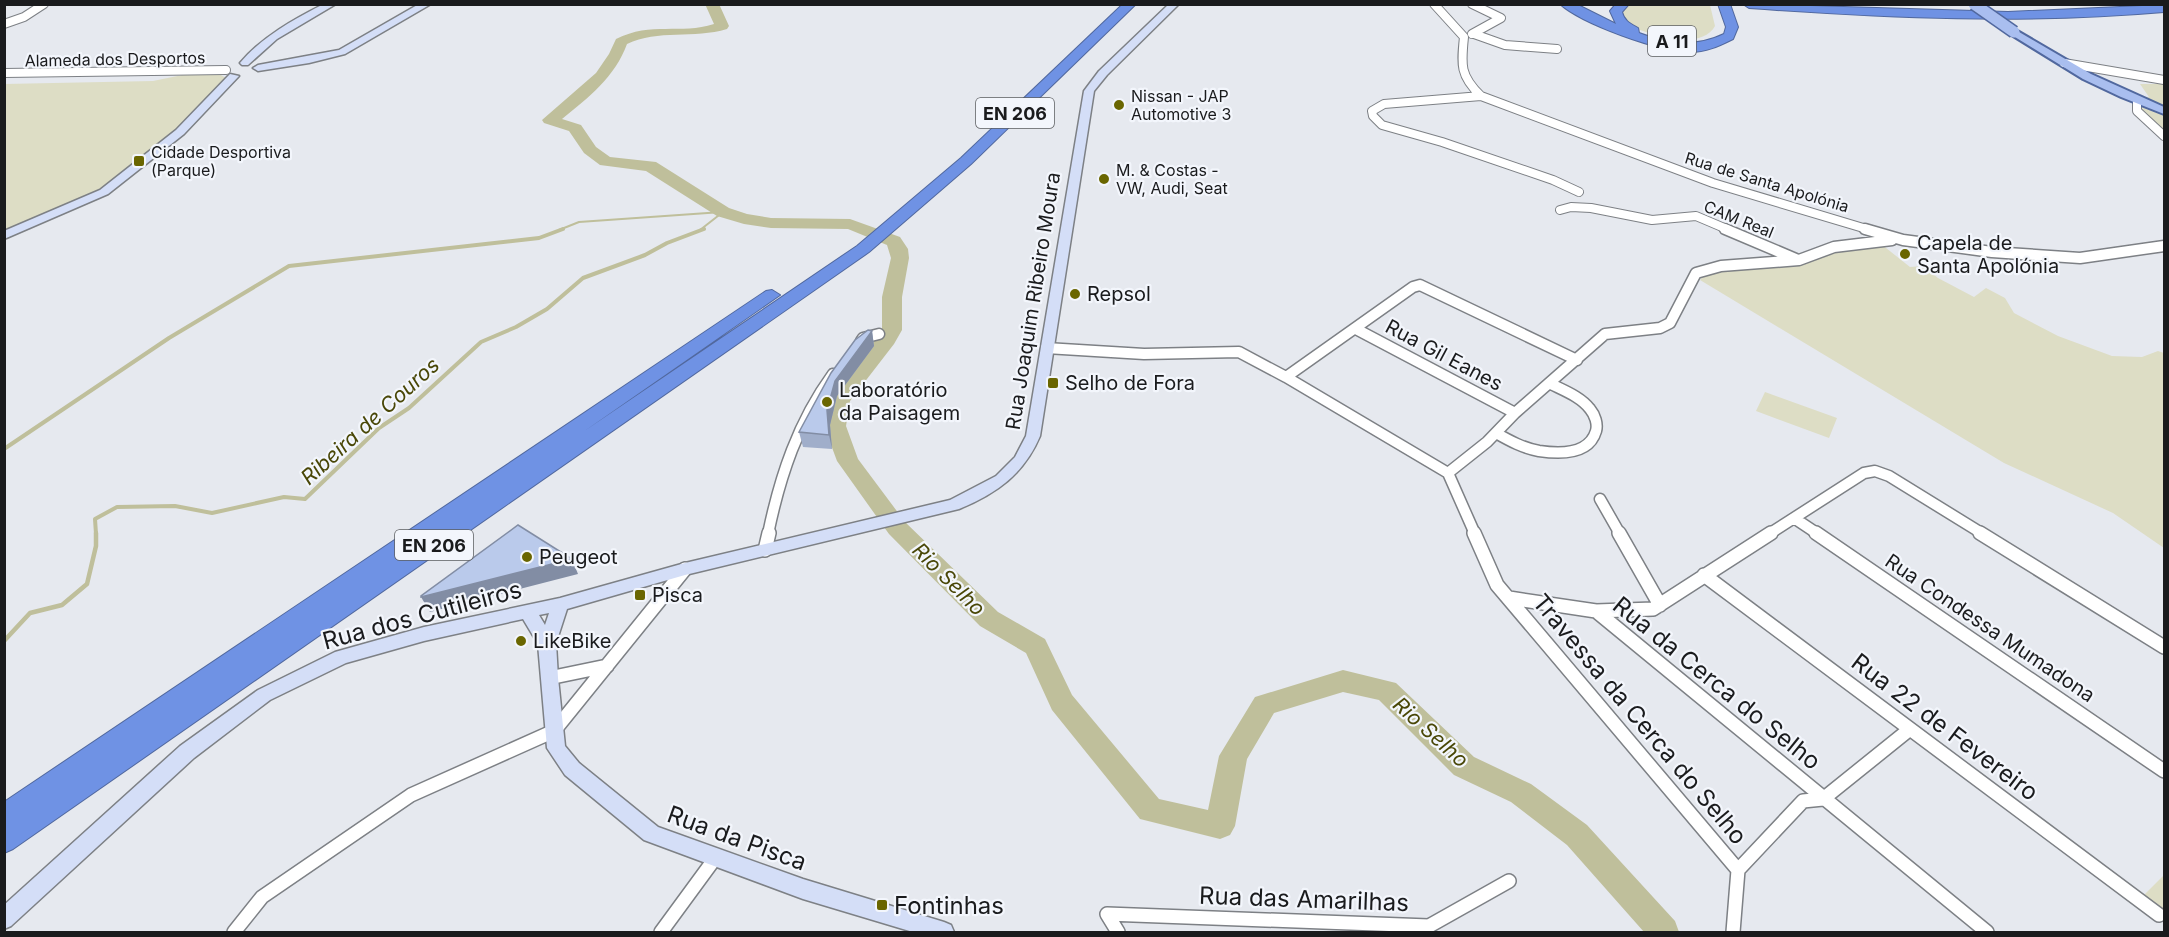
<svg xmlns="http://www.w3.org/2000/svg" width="2169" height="937" font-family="Inter,sans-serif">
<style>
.green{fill:#ddddc5}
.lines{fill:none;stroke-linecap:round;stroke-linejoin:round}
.stream-far2{stroke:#bfbf9b;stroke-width:2}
.stream-far1{stroke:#bfbf9b;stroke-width:4}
.stream{stroke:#bfbf9b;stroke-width:4.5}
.river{fill:#bfbf9b;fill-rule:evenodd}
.street-far2-casing{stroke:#7d8085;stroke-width:10}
.street-far1-casing{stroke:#7d8085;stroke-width:13}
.street-casing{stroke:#7d8085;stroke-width:16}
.secondary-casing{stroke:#7d8085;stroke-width:3}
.primary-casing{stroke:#51689e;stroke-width:4}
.highway-casing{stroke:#51689e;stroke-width:2}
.street-far2{stroke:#fff;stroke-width:8}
.street-far1{stroke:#fff;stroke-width:10}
.street{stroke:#fff;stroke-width:13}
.secondary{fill:#d4def7;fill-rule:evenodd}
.primary{fill:#a9beef;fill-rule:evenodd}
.highway{fill:#6f92e4;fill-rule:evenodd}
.primary-bridge-casing{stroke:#51689e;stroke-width:14;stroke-linecap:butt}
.primary-bridge{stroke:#a9beef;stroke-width:11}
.wall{fill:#a0aeca}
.shaded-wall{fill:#828da4}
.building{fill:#bacaeb;stroke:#828da4;stroke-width:1.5}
.poi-dot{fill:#6a6600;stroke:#f3f6fc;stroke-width:2}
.labels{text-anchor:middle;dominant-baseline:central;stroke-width:4.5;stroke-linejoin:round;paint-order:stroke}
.far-street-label{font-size:16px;fill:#1a1b1d;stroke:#f3f6fc}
.far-poi-label{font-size:16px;fill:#1a1b1d;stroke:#f3f6fc;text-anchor:start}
.shield{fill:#f3f6fc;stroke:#5b5d60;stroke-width:1.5}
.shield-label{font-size:18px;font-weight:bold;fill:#1a1b1d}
.poi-label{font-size:20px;fill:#1a1b1d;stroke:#f3f6fc;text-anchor:start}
.street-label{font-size:20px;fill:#1a1b1d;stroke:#f3f6fc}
.water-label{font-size:21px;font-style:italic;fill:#494707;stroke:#f3f6fc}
.near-street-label{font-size:24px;fill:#1a1b1d;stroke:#f3f6fc}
.near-poi-label{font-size:24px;fill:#1a1b1d;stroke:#f3f6fc;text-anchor:start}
</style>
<rect width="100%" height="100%" fill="#e6e9ef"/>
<path class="green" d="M 1629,5 L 1710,5 L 1715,26 C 1701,52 1646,35 1626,23 L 1621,12 Z
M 192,73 L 217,73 L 228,79 L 217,93 L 156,149 L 142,155 L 101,189 L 5,232 L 4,84 L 153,81 Z
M 2140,84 L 2164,84 L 2164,133 L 2143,111 L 2140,98 L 2149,97 Z
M 1881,244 L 1910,267 L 1923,266 L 1938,278 L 1974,297 L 1986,288 L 2005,298 L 2014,313 L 2058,336 L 2112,356 L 2142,357 L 2158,351 L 2164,353 L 2164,548 L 2113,513 L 2004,463 L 1700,280 L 1707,272 Z
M 1765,392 L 1837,418 L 1829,438 L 1756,411 Z
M 2164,875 L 2164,913 L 2143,896 Z"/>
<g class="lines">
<path class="stream-far2" d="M 559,230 L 579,222 L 722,212
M 700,230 L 723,212"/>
<path class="stream-far1" d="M 4,449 L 169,338 L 289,266 L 539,238 L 563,229
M 96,534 L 95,519 L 117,507 L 175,506 L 212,513 L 284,497 L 305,499 L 379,428 L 409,408 L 481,342 L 516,327 L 547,309 L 583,278 L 645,255 L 667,243 L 704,229"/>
<path class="stream" d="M 4,641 L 30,613 L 62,605 L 87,584 L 96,546 L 96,533"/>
<path class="river" d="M 705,4 L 719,4 L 729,26 L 727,29 C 694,39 658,29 627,44 C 615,77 588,98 562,119 L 581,125 L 596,147 L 610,157 L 656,162 L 729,208 L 747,214 L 771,218 L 850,219 L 900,237 L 908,249 L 909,258 L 902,297 L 902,330 L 894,344 L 850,401 L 846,426 L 858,459 L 905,522 L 998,612 L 1045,639 L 1072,695 L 1159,799 L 1208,810 L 1219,756 L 1255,697 L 1343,670 L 1396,683 L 1474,757 L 1531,784 L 1587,825 L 1675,921 L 1679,932 L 1644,932 L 1567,845 L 1511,802 L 1454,775 L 1379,700 L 1343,692 L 1274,713 L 1247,759 L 1235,826 L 1230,835 L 1220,839 L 1140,819 L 1052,710 L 1026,653 L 980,626 L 889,534 L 837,461 L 824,426 L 829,400 L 882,330 L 882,297 L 891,258 L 887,245 L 848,229 L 771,228 L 744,224 L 717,216 L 646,171 L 600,165 L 584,153 L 569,131 L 544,123 L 542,120 L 596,73 L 609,54 L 616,39 C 652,21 680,35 714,24 Z"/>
<defs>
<path id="street-far2" d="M 1434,4 L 1464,37 C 1461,65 1460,76 1481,96 L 1713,183 L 1870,230
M 1472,4 L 1501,18 L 1472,34
M 4,24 L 24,17 L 44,4
M 1474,34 L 1505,45 L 1557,49
M 2064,63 L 2164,80
M 4,73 L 226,70
M 1481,96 L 1384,104 L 1372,111 L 1373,116 L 1382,125 L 1442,142 L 1553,180 L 1579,192
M 2137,101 L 2137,111 L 2164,136
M 1560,210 L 1571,207 L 1591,208 L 1652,220 L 1696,216 L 1729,230"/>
<path id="street-far1" d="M 1725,229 L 1796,259
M 1865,229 L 1903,240 L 1992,252 L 2080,258 L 2164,246
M 1356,329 L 1515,413
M 861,341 L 863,338 L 879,334
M 1046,348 L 1144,354 L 1239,352 L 1286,377 L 1448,473
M 1286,377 L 1413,287 L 1420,285 L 1577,360
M 1496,433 C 1510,441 1523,448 1539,451 C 1559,454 1589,455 1596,431 C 1598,424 1595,415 1590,409 C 1581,397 1565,391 1551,384
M 1448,473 L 1487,442 L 1515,413 L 1605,334 L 1660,328 L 1670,323 L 1696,273 L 1721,266 L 1799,260 L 1834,247 L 1892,240
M 1448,473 L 1475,534
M 1600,499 L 1620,534
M 1794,518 L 1818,534
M 768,534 C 780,476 798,422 833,374
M 1769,534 L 1864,473 L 1875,471 L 1889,476 L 1983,534"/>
<path id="street" d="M 1474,533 L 1497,585 L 1738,870
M 1619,533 L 1660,605
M 1816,533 L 2164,771
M 1980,533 L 2164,647
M 765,550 L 769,533
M 1704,575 L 2159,915
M 1509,598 L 1596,611 L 1653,609 L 1771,533
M 1596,611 L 1987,932
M 549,678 L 607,666
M 234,932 L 262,897 L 411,795 L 554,731 L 685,569
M 661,932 L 716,857
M 1118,932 L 1107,914 L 1429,926 L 1509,881
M 1733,932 L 1738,870 L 1803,801 L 1823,799 L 1910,729"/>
<path id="secondary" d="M 324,4 L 336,4 L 277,39 L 248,65 L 242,65 L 240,63 C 262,37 294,19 324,4 Z
M 419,4 L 431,4 L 345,54 L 309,63 L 258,71 L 253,68 L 258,65 L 339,50 Z
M 1169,4 L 1179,4 L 1107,75 L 1094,91 L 1040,436 C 1024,474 997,493 959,509 L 685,575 L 567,609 L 556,643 L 558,678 L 565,746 L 579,763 L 658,827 L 803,879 L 944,922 L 951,925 L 954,932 L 913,932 L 803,899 L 644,840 L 565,775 L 547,748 L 538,644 L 523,619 L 424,641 L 346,663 L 270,700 L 194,758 L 11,926 L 4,929 L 4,905 L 180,746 L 258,690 L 335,652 L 424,627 L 560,598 L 685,563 L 950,500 L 996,476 L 1015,457 L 1026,436 L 1084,91 L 1099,71 ZM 549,613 L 545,625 L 539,615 Z
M 230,74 L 239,76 L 184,134 L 108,194 L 4,239 L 4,231 L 100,190 L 176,130 Z"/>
<path id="primary" d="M 2014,29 L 2091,74 L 2164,107 L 2164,114 L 2121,97 L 2083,79 L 2010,34 L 2009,32 Z"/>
<path id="highway" d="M 1123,4 L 1136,4 L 971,164 L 869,252 L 13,849 L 4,853 L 4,802 L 766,291 L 772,290 L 780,295 L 583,432 L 857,246 L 961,158 Z
M 1560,4 L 1576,4 L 1616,24 L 1610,11 L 1616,4 L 1629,4 L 1622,12 C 1624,21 1631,24 1638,28 L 1639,33 C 1668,44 1695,48 1724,34 L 1726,27 L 1718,4 L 1730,4 L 1738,27 L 1733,39 C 1719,46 1706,52 1690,52 C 1660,52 1582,24 1560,4 Z
M 1743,4 L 2008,12 L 2164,5 L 2164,12 C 2026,24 1887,18 1749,8 Z"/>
</defs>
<use href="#street-far2" class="street-far2-casing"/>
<use href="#street-far1" class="street-far1-casing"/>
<use href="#street" class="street-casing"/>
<use href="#secondary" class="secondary-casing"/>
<use href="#primary" class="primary-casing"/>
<use href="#highway" class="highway-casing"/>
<use href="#street-far2" class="street-far2"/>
<use href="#street-far1" class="street-far1"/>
<use href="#street" class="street"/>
<use href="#secondary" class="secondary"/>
<use href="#primary" class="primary"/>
<use href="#highway" class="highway"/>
<defs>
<path id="primary-bridge" d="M 1974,4 L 2014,32"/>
</defs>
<use href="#primary-bridge" class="primary-bridge-casing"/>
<use href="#primary-bridge" class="primary-bridge"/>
</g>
<path class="wall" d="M 872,331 L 874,346 L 837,396 L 830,425 L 832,449 L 803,447 L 799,432 Z"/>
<path class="shaded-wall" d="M 872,331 L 874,346 L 837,396 L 830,425 L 832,449 L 829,435 L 827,410 L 835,381 Z
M 572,559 L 578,574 L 430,612 L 421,597 Z"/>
<path class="building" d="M 868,330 L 872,331 L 835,381 L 827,410 L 829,435 L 799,432 L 831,373 L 855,340 Z
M 518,525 L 572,559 L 421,597 L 421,596 Z"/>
<g class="poi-dot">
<circle cx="1119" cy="105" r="6"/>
<rect x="133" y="155" width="12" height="12" rx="3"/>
<circle cx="1104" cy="179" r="6"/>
<circle cx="1905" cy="254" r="6"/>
<circle cx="1075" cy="294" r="6"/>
<rect x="1047" y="377" width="12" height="12" rx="3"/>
<circle cx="827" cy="402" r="6"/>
<circle cx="527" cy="557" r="6"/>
<rect x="634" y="589" width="12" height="12" rx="3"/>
<circle cx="521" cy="641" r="6"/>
<rect x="876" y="899" width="12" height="12" rx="3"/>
</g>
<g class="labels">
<g class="far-street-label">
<text transform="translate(115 59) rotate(-1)">Alameda dos Desportos</text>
<text transform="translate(1767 182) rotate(17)">Rua de Santa Apolónia</text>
<text transform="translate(1739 219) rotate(22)">CAM Real</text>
</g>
<g class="far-poi-label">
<text x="1131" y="96">Nissan - JAP<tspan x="1131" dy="18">Automotive 3</tspan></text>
<text x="151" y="152">Cidade Desportiva<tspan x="151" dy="18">(Parque)</tspan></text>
<text x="1116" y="170">M. &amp; Costas -<tspan x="1116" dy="18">VW, Audi, Seat</tspan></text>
</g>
<g class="shield">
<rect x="1648" y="26" width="48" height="30" rx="4.5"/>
<rect x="976" y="98" width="78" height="30" rx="4.5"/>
<rect x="395" y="530" width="78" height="30" rx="4.5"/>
</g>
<g class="shield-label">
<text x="1672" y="41">A 11</text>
<text x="1015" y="113">EN 206</text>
<text x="434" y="545">EN 206</text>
</g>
<g class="poi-label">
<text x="1917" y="243">Capela de<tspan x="1917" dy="23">Santa Apolónia</tspan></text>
<text x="1087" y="294">Repsol</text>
<text x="1065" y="383">Selho de Fora</text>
<text x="839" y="390">Laboratório<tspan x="839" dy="23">da Paisagem</tspan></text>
<text x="539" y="557">Peugeot</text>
<text x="652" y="595">Pisca</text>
<text x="533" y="641">LikeBike</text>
</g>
<g class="street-label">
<text transform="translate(1033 301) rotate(-81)">Rua Joaquim Ribeiro Moura</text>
<text transform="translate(1444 355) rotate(28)">Rua Gil Eanes</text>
<text transform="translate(1990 628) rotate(34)">Rua Condessa Mumadona</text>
</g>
<g class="water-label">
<text transform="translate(370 421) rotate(-42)">Ribeira de Couros</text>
<text transform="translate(949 579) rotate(45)">Rio Selho</text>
<text transform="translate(1431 732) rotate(42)">Rio Selho</text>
</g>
<g class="near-street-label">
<text transform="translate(422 615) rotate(-15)">Rua dos Cutileiros</text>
<text transform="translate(1717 683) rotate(39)">Rua da Cerca do Selho</text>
<text transform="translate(1640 719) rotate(50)">Travessa da Cerca do Selho</text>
<text transform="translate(1945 727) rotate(37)">Rua 22 de Fevereiro</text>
<text transform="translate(737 838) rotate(20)">Rua da Pisca</text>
<text transform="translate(1304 899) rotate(2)">Rua das Amarilhas</text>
</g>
<g class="near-poi-label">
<text x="894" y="905">Fontinhas</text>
</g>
</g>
<rect width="2169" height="937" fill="none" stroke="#1a1b1d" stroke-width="12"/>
</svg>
